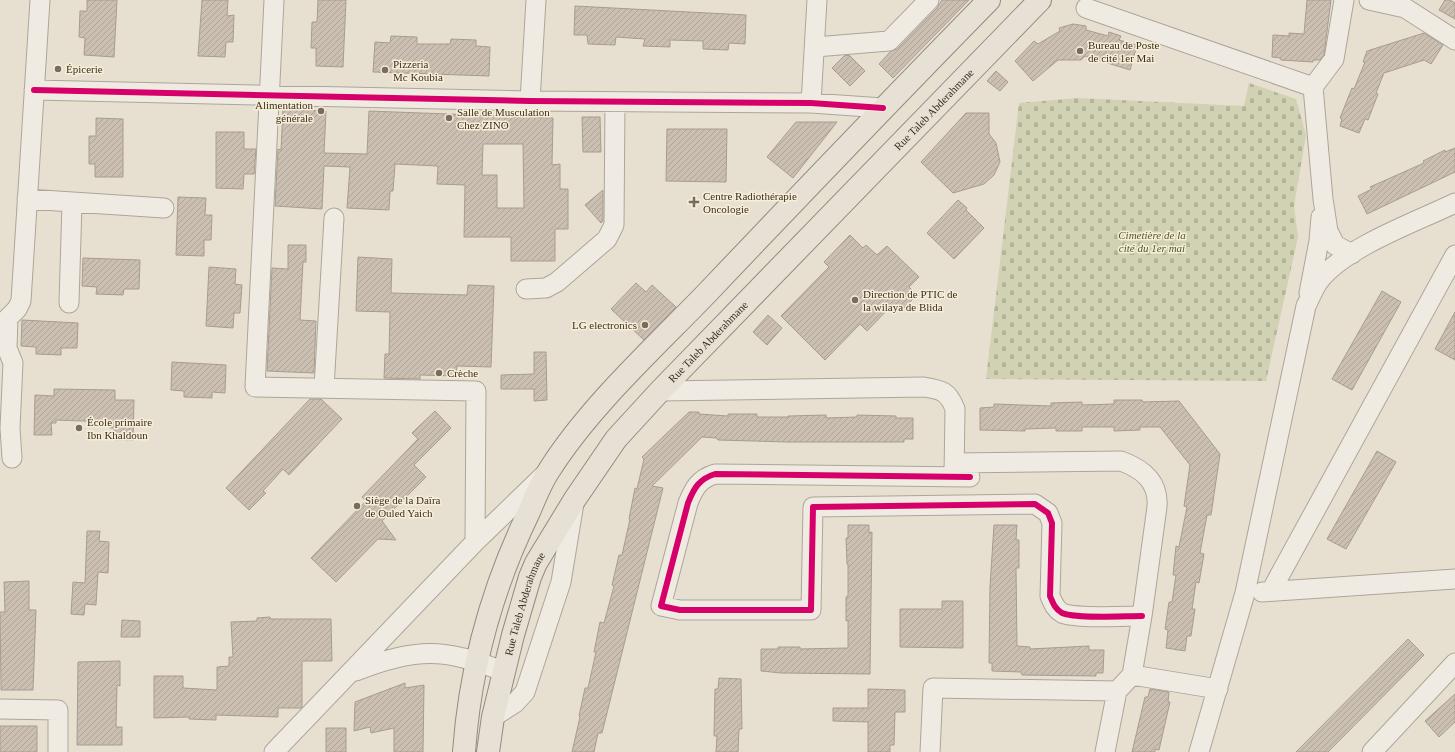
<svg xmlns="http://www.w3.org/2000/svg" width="1455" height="752" font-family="'Times New Roman',serif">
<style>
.cemetery{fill:url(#cemetery-stones)}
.building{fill:url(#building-hatch);stroke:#a89c90;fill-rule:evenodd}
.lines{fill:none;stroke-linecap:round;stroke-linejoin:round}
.minor-casing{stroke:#ada599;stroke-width:21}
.major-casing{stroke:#928b80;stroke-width:24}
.minor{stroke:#efebe3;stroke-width:19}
.major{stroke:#e6e1d4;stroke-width:22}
.cycleway-casing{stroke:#f7eed8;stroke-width:8}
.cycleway{stroke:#d6006c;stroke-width:6}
.poi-dot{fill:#786c5e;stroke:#f7eed8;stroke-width:1.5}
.labels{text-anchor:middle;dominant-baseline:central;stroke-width:3;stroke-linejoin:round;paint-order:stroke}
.poi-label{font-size:11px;fill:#3d2e20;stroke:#f7eed8;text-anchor:start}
.street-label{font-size:11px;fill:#3d2e20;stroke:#f7eed8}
.park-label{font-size:11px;font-style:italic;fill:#4d5a26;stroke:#f7eed8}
</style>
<defs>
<pattern id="cemetery-stones" width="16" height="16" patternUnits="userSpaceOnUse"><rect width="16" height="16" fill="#d1d1b3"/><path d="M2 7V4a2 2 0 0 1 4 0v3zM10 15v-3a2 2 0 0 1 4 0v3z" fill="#b4b49a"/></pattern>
<pattern id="building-hatch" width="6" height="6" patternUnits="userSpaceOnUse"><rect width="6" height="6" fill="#cbbfb2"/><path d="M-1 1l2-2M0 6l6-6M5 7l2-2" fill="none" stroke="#afa499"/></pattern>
</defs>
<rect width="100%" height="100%" fill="#e7e0d1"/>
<path class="cemetery" d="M 1249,83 L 1296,99 L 1306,135 L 1294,206 L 1298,237 L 1266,381 L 986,379 L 1019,103 L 1078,98 L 1244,106 Z"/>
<path class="building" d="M 87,0 L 117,0 L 114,57 L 84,55 L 85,38 L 79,37 L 80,11 L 87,11 Z
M 202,0 L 228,0 L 227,16 L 234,15 L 233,42 L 226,42 L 225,57 L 198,56 Z
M 318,0 L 346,0 L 343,67 L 316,66 L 316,48 L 311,48 L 312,22 L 317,22 Z
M 942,0 L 969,0 L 893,78 L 879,64 L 891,51 L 897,49 L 937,8 Z
M 1307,0 L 1331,0 L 1324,55 L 1320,60 L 1313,60 L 1313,62 L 1281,60 L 1280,58 L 1272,57 L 1273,35 L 1289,36 L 1289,33 L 1304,34 Z
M 1445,0 L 1450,0 L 1455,3 L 1455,19 L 1439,10 Z
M 575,6 L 746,15 L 745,44 L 729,43 L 728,50 L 703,49 L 703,41 L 670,40 L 670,47 L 643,46 L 645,39 L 616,37 L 615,45 L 588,44 L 587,35 L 574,35 Z
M 1073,24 L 1086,26 L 1086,30 L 1108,36 L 1109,32 L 1121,36 L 1119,40 L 1137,45 L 1130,70 L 1085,56 L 1081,60 L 1058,60 L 1033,81 L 1015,61 L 1034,41 L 1038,44 L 1060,31 L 1059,28 Z
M 1424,33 L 1443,45 L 1431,64 L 1424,60 L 1384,73 L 1376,93 L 1378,94 L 1368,120 L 1365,119 L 1359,133 L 1340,126 L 1342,119 L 1340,118 L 1352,88 L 1354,89 L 1365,62 L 1363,62 L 1367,51 Z
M 391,36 L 417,37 L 417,44 L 450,44 L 451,39 L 476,40 L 476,46 L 490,47 L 489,76 L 373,72 L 375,42 L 390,43 Z
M 849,55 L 865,71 L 850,86 L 832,68 L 844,56 Z
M 996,71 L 1008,82 L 1000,91 L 987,81 Z
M 283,109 L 326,111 L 324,153 L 367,154 L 369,111 L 553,118 L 552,165 L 560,164 L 560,189 L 568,189 L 568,229 L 555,229 L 555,261 L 511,261 L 511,237 L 464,237 L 465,185 L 437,184 L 438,166 L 395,164 L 393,191 L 390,191 L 389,210 L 347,208 L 350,167 L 324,166 L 322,209 L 275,206 L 278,149 L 281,150 ZM 483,144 L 523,144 L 524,208 L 497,208 L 497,175 L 482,175 Z
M 966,113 L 989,113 L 989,134 L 996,143 L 1000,162 L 994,175 L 984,184 L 953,193 L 921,162 Z
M 582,117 L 600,117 L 601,152 L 583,152 Z
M 96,118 L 123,119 L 123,177 L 95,177 L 95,164 L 89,164 L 89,136 L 96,136 Z
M 796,122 L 837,122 L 793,178 L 767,157 Z
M 667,129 L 727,129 L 726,182 L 666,181 Z
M 216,132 L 244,132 L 244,149 L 256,149 L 254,174 L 244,174 L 243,189 L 216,188 Z
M 1455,148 L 1455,172 L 1367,214 L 1358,196 L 1372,189 L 1370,187 L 1424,163 L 1423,161 L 1445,150 L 1445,152 Z
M 603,190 L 603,221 L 601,223 L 585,205 Z
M 178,197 L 206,198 L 205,215 L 212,215 L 211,240 L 204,240 L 204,256 L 176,255 Z
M 958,200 L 967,208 L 966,210 L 984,228 L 954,259 L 927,233 Z
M 850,235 L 863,248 L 866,245 L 877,255 L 887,246 L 919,277 L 909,287 L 917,295 L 900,312 L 892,305 L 867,331 L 860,324 L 825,360 L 781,316 L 829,267 L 824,262 Z
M 288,245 L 306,245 L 306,262 L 303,262 L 300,320 L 316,321 L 314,373 L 267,371 L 272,268 L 288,269 Z
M 358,257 L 392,259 L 391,293 L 467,295 L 468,285 L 494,286 L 491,367 L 457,366 L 456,376 L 420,375 L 420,379 L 384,378 L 385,354 L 389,354 L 390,312 L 356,311 Z
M 83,258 L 140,260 L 139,289 L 124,289 L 123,295 L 96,294 L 97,287 L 82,286 Z
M 209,267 L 236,269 L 235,284 L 242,285 L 240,313 L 234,313 L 233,328 L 206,326 Z
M 636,283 L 646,292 L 652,285 L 676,307 L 644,340 L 611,309 Z
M 1382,291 L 1401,302 L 1352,390 L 1332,379 Z
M 1455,312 L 1455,360 L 1435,349 Z
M 768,315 L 782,328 L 767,345 L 753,332 Z
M 22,320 L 78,323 L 77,348 L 61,348 L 61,355 L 36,354 L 36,347 L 21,346 Z
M 534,352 L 546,352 L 547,400 L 534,401 L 534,389 L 501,389 L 501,375 L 534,374 Z
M 172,362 L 226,365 L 225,393 L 212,392 L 212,398 L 184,397 L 184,391 L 171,390 Z
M 54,389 L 115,390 L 115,400 L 134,400 L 133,440 L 114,440 L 114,428 L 110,428 L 110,422 L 56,420 L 56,423 L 51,423 L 52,435 L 34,435 L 35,395 L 54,396 Z
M 310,399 L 321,399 L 342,419 L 289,475 L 283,469 L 263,491 L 266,493 L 249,510 L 226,488 Z
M 1114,400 L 1142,400 L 1143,402 L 1179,401 L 1220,454 L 1211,515 L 1207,515 L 1200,553 L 1204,554 L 1199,583 L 1196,582 L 1192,609 L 1195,609 L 1192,629 L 1191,636 L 1187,636 L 1185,651 L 1166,648 L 1168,630 L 1165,629 L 1169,602 L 1172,602 L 1176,575 L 1173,575 L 1176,546 L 1179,547 L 1187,507 L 1184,506 L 1190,465 L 1160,427 L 1140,427 L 1140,430 L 1114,431 L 1114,427 L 1082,427 L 1082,431 L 1056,431 L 1056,428 L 1025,429 L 1025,431 L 980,430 L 980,408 L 994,407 L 994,404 L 1051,406 L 1051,403 L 1082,402 L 1082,405 L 1114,404 Z
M 435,411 L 451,428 L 414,465 L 426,477 L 382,521 L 396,540 L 378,539 L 336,582 L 311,558 L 366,501 L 362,497 L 418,439 L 412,433 Z
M 689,412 L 699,412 L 699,414 L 728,416 L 728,414 L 757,414 L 757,417 L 788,417 L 788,416 L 826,415 L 826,418 L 857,417 L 857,415 L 896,416 L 896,418 L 913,418 L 913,439 L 904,439 L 904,442 L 787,442 L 718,440 L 717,438 L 702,437 L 652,486 L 663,488 L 602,733 L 598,733 L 594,752 L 572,752 L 580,717 L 579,716 L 585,688 L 588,688 L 596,652 L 594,652 L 600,622 L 604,623 L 614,586 L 612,585 L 619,555 L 622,555 L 630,519 L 629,519 L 635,488 L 637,489 L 644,459 L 642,457 Z
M 1377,451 L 1396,462 L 1346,549 L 1327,539 Z
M 848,525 L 869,525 L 869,533 L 872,532 L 870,674 L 781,673 L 761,671 L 761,649 L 778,649 L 778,647 L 800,647 L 800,649 L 848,648 L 848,620 L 846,621 L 846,597 L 848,596 L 848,564 L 847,564 L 846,538 L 848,538 Z
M 994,525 L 1017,525 L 1016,540 L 1019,540 L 1019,568 L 1016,568 L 1017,646 L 1030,647 L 1030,649 L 1089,646 L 1089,650 L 1104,650 L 1103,673 L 1096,673 L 1096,676 L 1022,675 L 1021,672 L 992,671 L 992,663 L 989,663 L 990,586 Z
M 87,531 L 100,531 L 99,541 L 109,542 L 108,573 L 98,572 L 96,605 L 85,604 L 84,615 L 71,614 L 73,582 L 85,583 Z
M 29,581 L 29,610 L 36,610 L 33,690 L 1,690 L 0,612 L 5,612 L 4,582 Z
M 942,601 L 963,601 L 963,648 L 900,647 L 900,609 L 942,609 Z
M 270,617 L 270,619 L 331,619 L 332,661 L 302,661 L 302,706 L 301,708 L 278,708 L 278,717 L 216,715 L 216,720 L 189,719 L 189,717 L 154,718 L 154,676 L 183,676 L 183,688 L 217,690 L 217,667 L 229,666 L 229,657 L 233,657 L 231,622 L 257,621 L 257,618 Z
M 122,620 L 140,621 L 140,637 L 121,637 Z
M 1408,639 L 1424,655 L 1328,752 L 1296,752 Z
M 120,661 L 120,686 L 117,685 L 116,727 L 122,727 L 122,745 L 77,745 L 78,662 Z
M 719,678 L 741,679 L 742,729 L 739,729 L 738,752 L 716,752 L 717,736 L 714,736 L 715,689 L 718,689 Z
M 405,683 L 405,688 L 424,685 L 423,752 L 394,752 L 394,728 L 371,733 L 370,727 L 354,731 L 355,702 Z
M 868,689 L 905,690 L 905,712 L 895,712 L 894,745 L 890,745 L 890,752 L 868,752 L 868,722 L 833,721 L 833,708 L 868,708 Z
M 1150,689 L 1169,692 L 1168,702 L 1170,702 L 1159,750 L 1155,749 L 1155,752 L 1132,752 L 1145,697 L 1148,697 Z
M 1455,694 L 1455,722 L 1439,737 L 1425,721 Z
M 0,726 L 37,726 L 37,752 L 0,752 Z
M 326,728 L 346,728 L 346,752 L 326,752 Z"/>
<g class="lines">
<defs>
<path id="minor" d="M 274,0 L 255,387 L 476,391 L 475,542
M 1369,0 L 1405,8 L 1455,40
M 1086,8 L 1313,87 L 1323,199 L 1328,231 L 1335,245 L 1352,254
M 815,47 L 889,41 L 929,0
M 1313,87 L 1334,59 L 1344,0
M 34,90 L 530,101 L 811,103 L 883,108
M 530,101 L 536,0
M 811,103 L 817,0
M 27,199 L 164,208
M 526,289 L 546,288 L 557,282 L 607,239 L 614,225 L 615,102
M 1309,293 L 1319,241 L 1321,217
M 69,303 L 72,203
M 324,388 L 334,218
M 660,391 L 924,387 C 942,390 948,391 955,409 L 954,475
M 12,458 L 10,428 L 13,363 L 7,348 L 8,318 L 17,309 L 21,301 L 40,0
M 970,477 L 715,474 C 699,479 694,488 688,503 L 661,606 L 680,610 L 811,610 L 813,507 L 1035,504 L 1048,513 L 1052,523 L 1050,596 C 1053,603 1055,609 1062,613 C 1076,619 1125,616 1142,616
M 1271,591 L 1455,255
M 1262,592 L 1455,579
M 356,671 C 414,648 446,647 504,672
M 1132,675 L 1218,689
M 0,709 L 58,710 L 58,752
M 493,717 L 515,703 L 525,692 L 561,582 L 574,503
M 274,752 L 475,542 L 543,476
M 930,752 L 933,688 L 1117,691 L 1132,675 L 1142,616 L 1157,507 C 1159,482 1143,469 1121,461 L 955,463
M 1105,752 L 1117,691
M 1199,752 L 1245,593 L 1306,306 C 1310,298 1314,288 1319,281 C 1345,247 1416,222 1455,203
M 1372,752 L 1455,663"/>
<g id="major">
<path d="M 464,752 C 470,667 492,588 529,512 C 535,498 541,482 550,469 C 590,406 655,347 707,293 C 800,195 894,97 989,0"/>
<path id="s1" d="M 488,752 L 493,717 L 513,635 L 530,577 L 536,563 L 575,499 L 616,439 L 660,391 L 1040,0"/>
</g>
</defs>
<use href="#minor" class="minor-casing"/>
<use href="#major" class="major-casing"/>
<use href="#minor" class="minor"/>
<use href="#major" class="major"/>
<defs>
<path id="cycleway" d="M 34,90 L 530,101 L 811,103 L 883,108
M 970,477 L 715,474 C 699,479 694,488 688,503 L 661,606 L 680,610 L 811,610 L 813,507 L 1035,504 L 1048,513 L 1052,523 L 1050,596 C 1053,603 1055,609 1062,613 C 1076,619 1125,616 1142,616"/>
</defs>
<use href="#cycleway" class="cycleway-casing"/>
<use href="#cycleway" class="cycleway"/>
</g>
<g class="poi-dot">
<circle cx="1080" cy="51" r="4"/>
<circle cx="58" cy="69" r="4"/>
<circle cx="385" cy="70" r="4"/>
<circle cx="321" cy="111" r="4"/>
<circle cx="449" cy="118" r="4"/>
<path d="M692 196h4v4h4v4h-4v4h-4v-4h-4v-4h4z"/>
<circle cx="855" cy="300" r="4"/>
<circle cx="645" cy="325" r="4"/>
<circle cx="439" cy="373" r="4"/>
<circle cx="79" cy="428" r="4"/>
<circle cx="357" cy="506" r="4"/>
</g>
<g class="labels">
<g class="poi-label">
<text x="1088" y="45">Bureau de Poste<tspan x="1088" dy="13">de cité 1er Mai</tspan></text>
<text x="393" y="64">Pizzeria<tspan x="393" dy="13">Mc Koubia</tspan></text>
<text x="66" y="69">Épicerie</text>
<text x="313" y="105" text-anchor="end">Alimentation<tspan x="313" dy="13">générale</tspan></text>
<text x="457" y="112">Salle de Musculation<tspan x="457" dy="13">Chez ZINO</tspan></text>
<text x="703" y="196">Centre Radiothérapie<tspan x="703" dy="13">Oncologie</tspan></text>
<text x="863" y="294">Direction de PTIC de<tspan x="863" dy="13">la wilaya de Blida</tspan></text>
<text x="637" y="325" text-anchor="end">LG electronics</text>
<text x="447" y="373">Crèche</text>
<text x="87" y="422">École primaire<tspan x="87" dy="13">Ibn Khaldoun</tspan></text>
<text x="365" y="500">Siège de la Daïra<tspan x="365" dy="13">de Ouled Yaich</tspan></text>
</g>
<g class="street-label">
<text stroke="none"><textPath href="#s1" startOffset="801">Rue Taleb Abderahmane</textPath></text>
<text stroke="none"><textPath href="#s1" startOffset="477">Rue Taleb Abderahmane</textPath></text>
<text stroke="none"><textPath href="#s1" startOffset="153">Rue Taleb Abderahmane</textPath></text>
</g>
<g class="park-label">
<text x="1152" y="235">Cimetière de la<tspan x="1152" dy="13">cité du 1er mai</tspan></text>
</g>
</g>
</svg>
